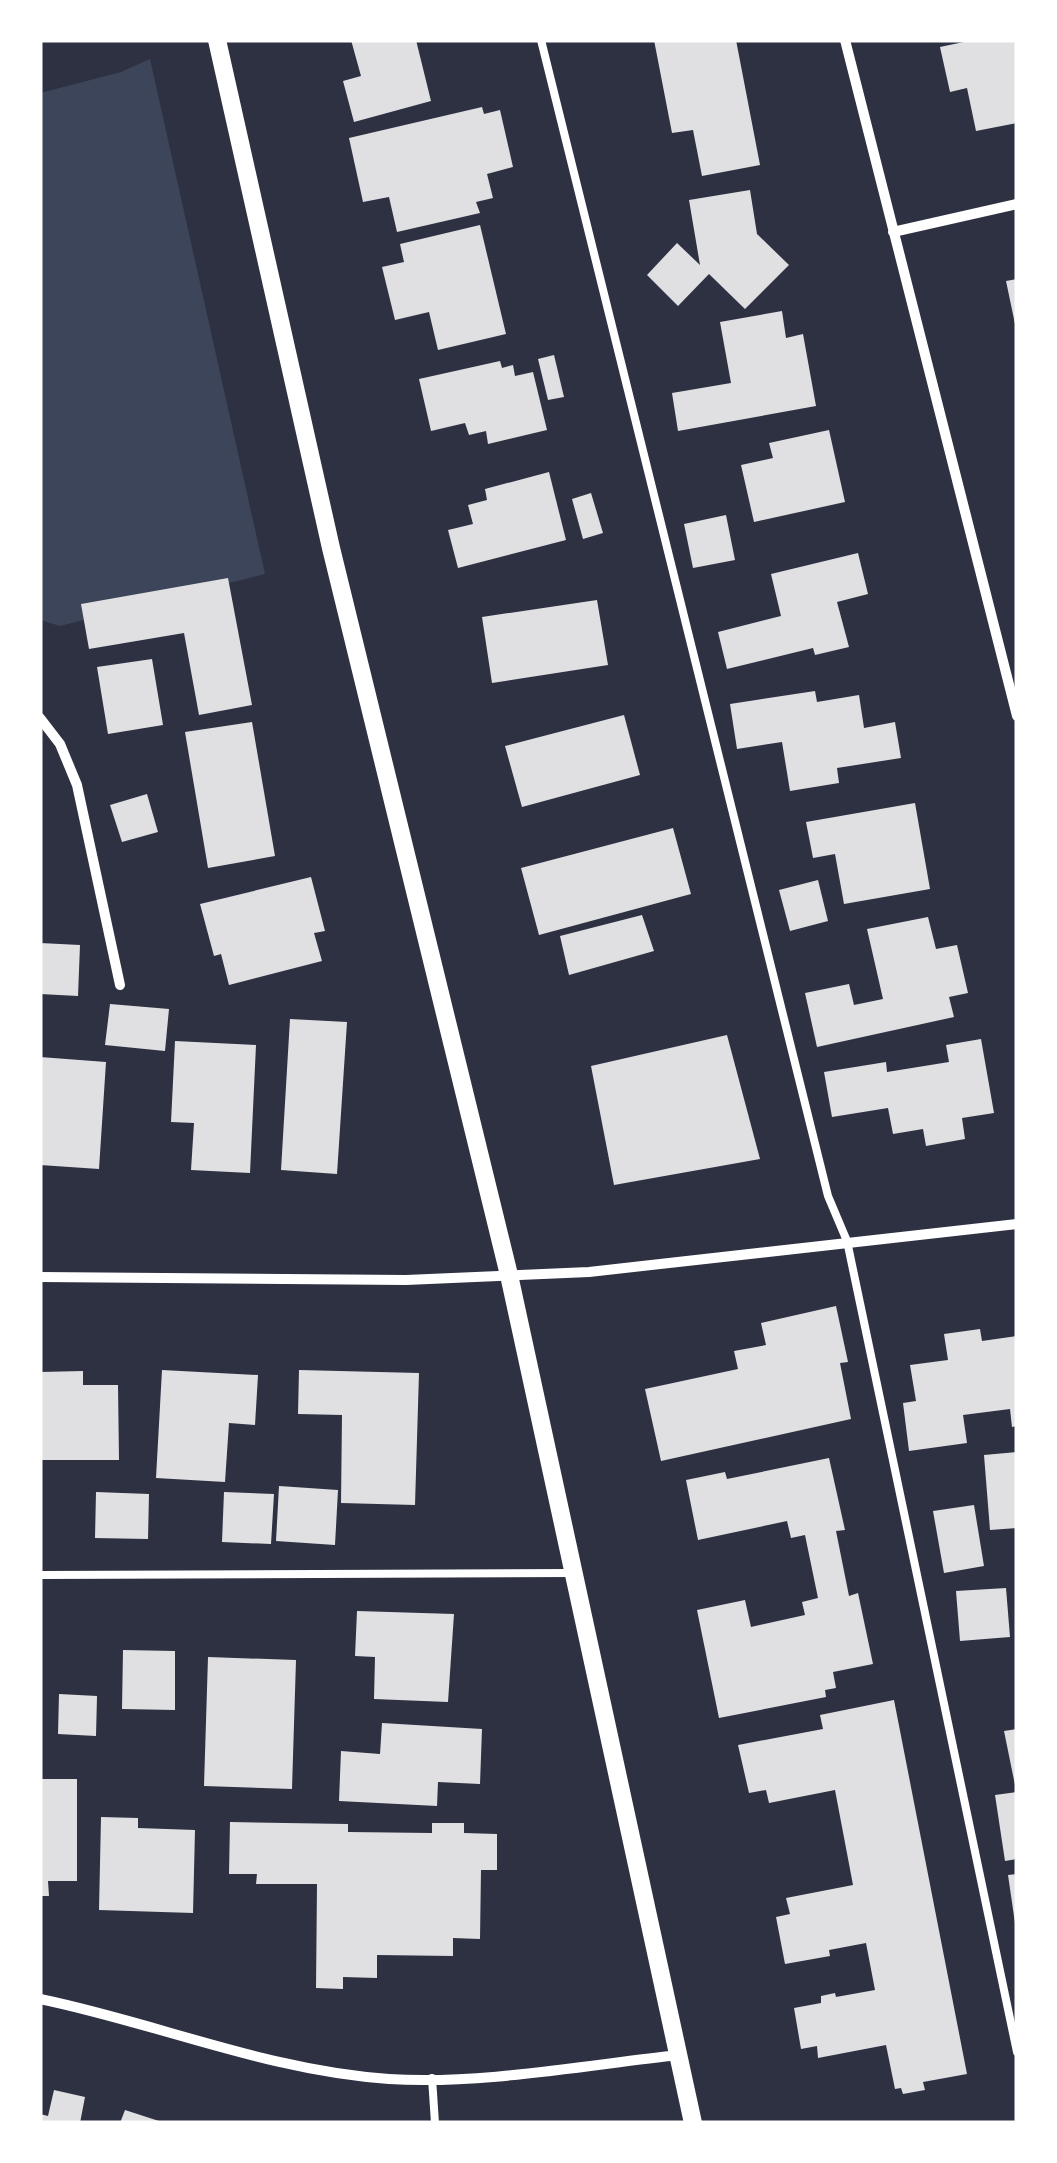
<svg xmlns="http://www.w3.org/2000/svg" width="1057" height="2163" font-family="'Space Grotesk',sans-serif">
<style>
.green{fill:#3c4559}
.building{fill:#e0e0e3}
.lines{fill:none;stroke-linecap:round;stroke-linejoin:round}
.service{stroke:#fff;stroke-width:8}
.minor{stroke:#fff;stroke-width:10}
.tertiary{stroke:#fff;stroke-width:18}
</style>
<rect width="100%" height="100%" fill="#2d3142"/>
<path class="green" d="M 150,59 L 265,574 L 60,626 L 40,620 L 40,93 L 121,72 Z"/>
<path class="building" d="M 351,40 L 416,40 L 431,101 L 354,122 L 343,81 L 361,76 Z
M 654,40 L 736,40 L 760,165 L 702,176 L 693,130 L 672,133 Z
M 973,40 L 1017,40 L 1017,123 L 976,131 L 967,88 L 950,92 L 940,47 Z
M 482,107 L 484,114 L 500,110 L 513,167 L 487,174 L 493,198 L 476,202 L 480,213 L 397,232 L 389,197 L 363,202 L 349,138 Z
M 750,190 L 757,234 L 789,265 L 745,309 L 709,274 L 678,306 L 647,275 L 677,243 L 700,265 L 689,200 Z
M 480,225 L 506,334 L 438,350 L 429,312 L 395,320 L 382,267 L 404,262 L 400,244 Z
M 1017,279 L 1017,324 L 1015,324 L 1006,281 Z
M 782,311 L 786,338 L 803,334 L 816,406 L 678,431 L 672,393 L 731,383 L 720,322 Z
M 554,355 L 564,397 L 548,400 L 538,359 Z
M 500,361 L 502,368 L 513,365 L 515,376 L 533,372 L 547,430 L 488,444 L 486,431 L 469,435 L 465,423 L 431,431 L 419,379 Z
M 829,430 L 845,502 L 754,522 L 741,465 L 773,458 L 769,443 Z
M 549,472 L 566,540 L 458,568 L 448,530 L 473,524 L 468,505 L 487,500 L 485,489 Z
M 591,493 L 603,533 L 583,539 L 572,499 Z
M 726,515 L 735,560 L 693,568 L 684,524 Z
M 858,553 L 868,594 L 837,602 L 849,647 L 815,655 L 813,648 L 727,669 L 718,632 L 781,616 L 771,574 Z
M 228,578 L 252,705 L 199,715 L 184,633 L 89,649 L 81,604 Z
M 597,600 L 608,665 L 492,683 L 482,617 Z
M 152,659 L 163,725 L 108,734 L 97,667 Z
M 815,691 L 817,702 L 859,695 L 864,728 L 895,722 L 901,758 L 837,768 L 839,783 L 790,791 L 782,742 L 737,749 L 730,704 Z
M 624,715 L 640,775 L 522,807 L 505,746 Z
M 252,722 L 275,856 L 208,868 L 185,732 Z
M 147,794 L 158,832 L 122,842 L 110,805 Z
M 915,803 L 930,889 L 844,904 L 835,854 L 813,858 L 806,822 Z
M 673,828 L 691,894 L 539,935 L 521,868 Z
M 311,877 L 325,931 L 314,933 L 322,961 L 229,985 L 221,954 L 214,956 L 200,904 Z
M 818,880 L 828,921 L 790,931 L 779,890 Z
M 642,915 L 654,951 L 569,975 L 560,936 Z
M 928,917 L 936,949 L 957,945 L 968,993 L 949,997 L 954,1017 L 817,1047 L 805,993 L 849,984 L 854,1005 L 883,999 L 867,929 Z
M 40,943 L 80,945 L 78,996 L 40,994 Z
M 110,1004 L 169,1009 L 165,1051 L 105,1045 Z
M 290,1019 L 347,1022 L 337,1174 L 281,1170 Z
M 727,1035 L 760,1159 L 614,1185 L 591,1066 Z
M 981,1039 L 994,1113 L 962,1118 L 965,1139 L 926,1146 L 923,1129 L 893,1134 L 888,1108 L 832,1117 L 824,1072 L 886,1062 L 887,1072 L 949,1062 L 946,1045 Z
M 175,1041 L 256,1045 L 250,1173 L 191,1170 L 194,1123 L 171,1122 Z
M 40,1057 L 106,1062 L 99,1169 L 40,1165 Z
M 836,1306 L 848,1362 L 840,1363 L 851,1419 L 661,1461 L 645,1389 L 738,1369 L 734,1351 L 766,1345 L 761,1323 Z
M 980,1329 L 982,1341 L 1017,1336 L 1017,1426 L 1012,1427 L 1010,1409 L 963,1415 L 967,1443 L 909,1451 L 903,1403 L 916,1401 L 910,1365 L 948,1360 L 944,1334 Z
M 162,1370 L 258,1375 L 255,1425 L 229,1423 L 225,1482 L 156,1478 Z
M 299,1370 L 419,1373 L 415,1505 L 341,1503 L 342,1415 L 298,1414 Z
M 83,1371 L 83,1385 L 118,1385 L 119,1460 L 40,1460 L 40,1372 Z
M 1017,1452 L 1017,1528 L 990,1530 L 984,1455 Z
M 829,1458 L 845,1530 L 836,1531 L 849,1596 L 858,1593 L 873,1664 L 833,1672 L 836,1688 L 825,1690 L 826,1697 L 719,1718 L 697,1610 L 745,1600 L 751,1627 L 805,1615 L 802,1602 L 818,1598 L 805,1535 L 791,1538 L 787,1521 L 698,1540 L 686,1480 L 725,1472 L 727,1479 Z
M 279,1486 L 338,1490 L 335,1545 L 276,1541 Z
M 96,1492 L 149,1494 L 148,1539 L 95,1538 Z
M 224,1492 L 274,1494 L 271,1544 L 222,1542 Z
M 974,1505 L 984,1566 L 944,1573 L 933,1511 Z
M 1006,1588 L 1010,1637 L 960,1641 L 956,1591 Z
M 357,1611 L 454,1614 L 448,1702 L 374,1699 L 375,1657 L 355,1656 Z
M 123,1650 L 175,1651 L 175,1710 L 122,1709 Z
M 208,1657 L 296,1660 L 292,1789 L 204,1786 Z
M 59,1694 L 97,1696 L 96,1736 L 58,1734 Z
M 894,1700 L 967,2074 L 923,2082 L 925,2090 L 903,2094 L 901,2088 L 895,2089 L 886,2045 L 818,2058 L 817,2046 L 801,2049 L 794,2008 L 821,2003 L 821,1996 L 835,1993 L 836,1997 L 875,1990 L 866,1943 L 829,1950 L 830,1956 L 785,1964 L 776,1917 L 790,1914 L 786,1898 L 853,1885 L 835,1790 L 769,1803 L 766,1790 L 749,1793 L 738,1745 L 823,1729 L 820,1715 Z
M 382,1723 L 482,1729 L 480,1784 L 438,1782 L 437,1806 L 339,1801 L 341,1751 L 380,1754 Z
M 1017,1729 L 1017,1785 L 1015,1785 L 1004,1731 Z
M 40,1779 L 77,1779 L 77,1881 L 48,1881 L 49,1896 L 40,1896 Z
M 1017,1792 L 1017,1859 L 1005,1861 L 995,1795 Z
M 101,1817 L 138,1818 L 138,1828 L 195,1830 L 193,1913 L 99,1910 Z
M 230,1822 L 348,1824 L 348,1832 L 432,1833 L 432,1823 L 464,1823 L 464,1833 L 497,1834 L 497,1870 L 481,1870 L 480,1939 L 453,1938 L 453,1956 L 377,1955 L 377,1978 L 343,1977 L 343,1989 L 316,1988 L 317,1884 L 256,1884 L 257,1874 L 229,1874 Z
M 1017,1874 L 1017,1923 L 1015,1923 L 1008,1875 Z
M 54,2090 L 85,2097 L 80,2123 L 40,2123 L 40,2114 L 48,2116 Z
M 125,2110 L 162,2122 L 162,2123 L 120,2123 Z"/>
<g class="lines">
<path class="service" d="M 541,40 L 828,1196 L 847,1241 L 1017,2052
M 40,1575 L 572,1573
M 432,2078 L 435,2123"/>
<path class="minor" d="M 845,40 L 1017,716
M 893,232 L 1017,204
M 40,718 L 60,744 L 77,785 L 120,985
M 40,1277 L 406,1280 L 589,1272 L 1017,1224
M 40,1999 C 157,2023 268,2071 389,2079 C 479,2085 587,2065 678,2055"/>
<path class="tertiary" d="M 217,40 L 331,548 L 509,1275 L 693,2123"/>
</g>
<rect width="1057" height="2163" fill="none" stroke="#ffffff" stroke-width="85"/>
</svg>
